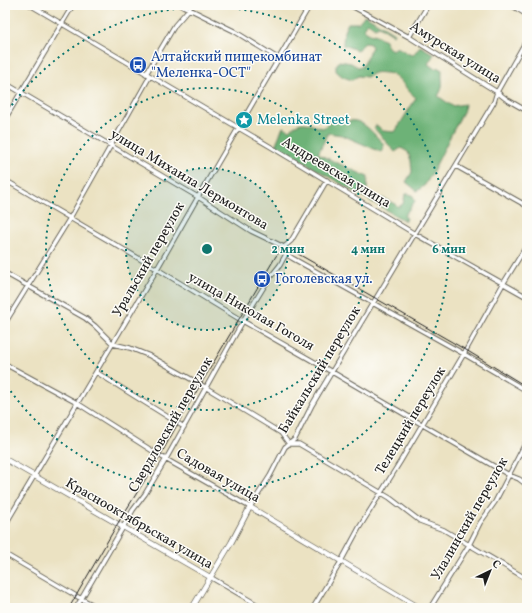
<svg xmlns="http://www.w3.org/2000/svg" width="532" height="613" font-family="Vollkorn,serif">
<style>
.forest{fill:#6db277;stroke:#44674a}
.lines{fill:none;stroke-linecap:round;stroke-linejoin:round}
.minor-casing{stroke:#646156;stroke-width:5.5}
.major-casing{stroke:#646156;stroke-width:6}
.minor{stroke:#fff;stroke-width:3.5}
.major{stroke:#fff;stroke-width:4.5}
.tram{stroke:#1c1c1c;stroke-width:1}
.ring{fill:none;stroke:#0f766e;stroke-width:2;stroke-dasharray:2 4}
.labels{text-anchor:middle;dominant-baseline:central;stroke-width:3;stroke-linejoin:round;paint-order:stroke}
.street-label{font-size:14px;fill:#1c1c1c;stroke:#fdfcf7}
.transit-label{font-size:14px;fill:#164399;stroke:#fdfcf7;text-anchor:start}
.culture-label{font-size:14px;fill:#0d838f;stroke:#fdfcf7;text-anchor:start}
.centre{fill:#0f766e;stroke:#fdfcf7;stroke-width:2}
.ring-label{font-size:12px;text-anchor:middle;font-weight:bold;fill:#0f766e;stroke:#fdfcf7;stroke-width:3;stroke-linejoin:round;paint-order:stroke}
</style>
<rect width="100%" height="100%" fill="#fdfcf7"/>
<filter id="ink" filterUnits="userSpaceOnUse"><feTurbulence type="fractalNoise" baseFrequency=".025" numOctaves="2"/><feDisplacementMap in="SourceGraphic" scale="8" xChannelSelector="R" yChannelSelector="G"/><feConvolveMatrix kernelMatrix="1 2 1 2 8 2 1 2 1" color-interpolation-filters="sRGB"/></filter>
<filter id="wash" filterUnits="userSpaceOnUse"><feTurbulence type="fractalNoise" baseFrequency=".012" numOctaves="4" result="noise"/><feDisplacementMap in="SourceGraphic" scale="16" xChannelSelector="R" yChannelSelector="G"/><feGaussianBlur stdDeviation="0.9" result="paint"/><feColorMatrix in="noise" values="0 0 0 0 0 0 0 0 0 0 0 0 0 0 0 0 0 1.4 0 .05"/><feComposite in="paint" operator="in"/></filter>
<g filter="url(#wash)">
<rect width="100%" height="100%" fill="#ebe2c2"/>
<path class="forest" d="M 365,15 L 394,33 L 393,35 L 379,26 L 375,28 L 368,23 L 365,25 L 364,28 L 366,32 L 372,35 L 374,34 L 385,40 C 387,45 387,48 393,50 L 397,47 L 411,55 L 413,55 L 420,46 L 434,54 L 428,64 L 435,69 L 437,67 L 442,70 C 441,81 445,86 438,96 L 452,106 L 465,104 L 464,110 L 451,135 L 432,173 L 425,185 L 417,191 L 406,182 L 412,172 L 411,161 L 408,152 L 401,148 L 395,152 L 374,128 L 375,126 L 378,126 L 383,131 L 395,132 L 416,98 C 412,94 408,91 405,86 C 399,79 395,73 385,73 C 375,72 375,72 367,77 L 358,76 L 352,80 L 343,77 L 336,71 L 336,66 L 339,61 L 351,63 L 358,67 L 362,67 C 366,60 368,53 372,47 L 370,44 L 365,43 L 357,50 L 343,45 L 344,31 L 348,23 L 358,23 Z
M 334,116 L 346,122 C 361,115 374,135 384,144 L 383,150 L 381,152 L 342,135 L 328,133 L 318,154 L 368,177 C 367,185 368,188 365,196 L 377,203 L 382,198 L 395,204 L 398,207 L 403,204 L 405,195 L 406,194 L 409,194 L 413,196 L 415,201 L 404,216 L 407,218 L 405,221 L 276,146 L 277,141 L 283,127 L 290,130 C 302,118 307,124 322,128 L 327,126 Z"/>
</g>
<g filter="url(#ink)">
<g class="lines">
<defs>
<path id="minor" d="M 30,5 L 271,147 L 415,234 L 527,297
M 181,5 L 234,31 L 279,59
M 350,5 L 409,37 L 497,92 L 506,99 L 527,111
M 511,5 L 527,15
M 409,37 L 428,5
M 146,74 L 175,25 L 189,9 L 192,5
M 5,83 L 198,197 L 251,231 L 284,247 L 286,254 L 292,258 L 464,354 L 527,391
M 5,119 L 73,5
M 456,166 L 527,206
M 5,180 L 157,269 L 241,320 L 332,372 L 509,475 L 519,479 L 527,485
M 284,247 L 291,241 L 327,180
M 5,273 L 85,318 L 95,326 L 113,344 L 130,348 L 150,356 L 205,387 L 281,433 L 289,444 L 299,444 L 390,498 L 420,521 L 444,530 L 527,579
M 5,323 L 70,218 L 150,76
M 5,364 L 77,403 L 162,457 L 250,507 L 270,476 L 285,447 L 295,439 L 312,405 L 371,306 L 375,300 L 494,102 L 497,92 L 527,39
M 96,372 L 184,427
M 5,525 L 157,269 L 198,197 L 310,5
M 5,554 L 78,597 L 99,608
M 210,577 L 263,608
M 76,608 L 133,510 L 145,494 L 166,459 L 243,321 L 268,280 L 280,265 L 286,254
M 313,608 L 339,565 L 359,528 L 400,462 L 465,352 L 503,284 L 527,245
M 430,608 L 469,545 L 480,523 L 495,502 L 527,440"/>
<path id="major" d="M 5,459 L 210,577
M 192,608 L 231,543 L 250,507 L 420,608"/>
</defs>
<use href="#minor" class="minor-casing"/>
<use href="#major" class="major-casing"/>
<use href="#minor" class="minor"/>
<use href="#major" class="major"/>
<path class="tram" d="M 69,608 L 118,523 L 160,456 L 178,423 L 276,256 C 281,250 286,248 293,251 L 466,350 L 527,387"/>
</g>
</g>
<circle cx="207" cy="249" r="81" fill="#0f766e" fill-opacity=".12"/>
<g class="ring">
<circle cx="207" cy="249" r="81"/>
<circle cx="207" cy="249" r="161"/>
<path d="M5 115A242 242 0 1 1 5 383"/>
</g>
<defs>
<symbol id="bus-disc" viewBox="-11 -11 22 22"><circle r="9.5" fill="#1a4fb4" stroke="#fdfcf7"/><path d="M-5-6H5V4H4V6H2V4H-2V6H-4V4H-5ZM-3.5-4V0h7V-4ZM-3.5 1.2v1.5H-2V1.2ZM2 1.2v1.5H3.5V1.2Z" fill="#fff"/></symbol>
<symbol id="sight-disc" viewBox="-11 -11 22 22"><circle r="9.5" fill="#0f9aa8" stroke="#fdfcf7"/><path d="M0-6L1.8-2.2L6-1.7L2.9 1.2L3.7 5.4L0 3.3L-3.7 5.4L-2.9 1.2L-6-1.7L-1.8-2.2Z" fill="#fff"/></symbol>
</defs>
<g fill-rule="evenodd">
<use href="#bus-disc" x="128" y="55" width="20" height="20"/>
<use href="#sight-disc" x="234" y="110" width="20" height="20"/>
<use href="#bus-disc" x="252" y="269" width="20" height="20"/>
</g>
<g class="labels">
<g class="street-label">
<text transform="translate(455 53) rotate(32)">Амурская улица</text>
<text transform="translate(336 173) rotate(31)">Андреевская улица</text>
<text transform="translate(189 180) rotate(31)">улица Михаила Лермонтова</text>
<text transform="translate(149 260) rotate(-60)">Уральский переулок</text>
<text transform="translate(251 312) rotate(30)">улица Николая Гоголя</text>
<text transform="translate(320 370) rotate(-59)">Байкальский переулок</text>
<text transform="translate(411 421) rotate(-59)">Телецкий переулок</text>
<text transform="translate(171 425) rotate(-60)">Свердловский переулок</text>
<text transform="translate(218 476) rotate(30)">Садовая улица</text>
<text transform="translate(470 519) rotate(-60)">Улалинский переулок</text>
<text transform="translate(139 524) rotate(30)">Краснооктябрьская улица</text>
</g>
<g class="transit-label">
<text x="151" y="57">Алтайский пищекомбинат<tspan x="151" dy="16">"Меленка-ОСТ"</tspan></text>
<text x="275" y="279">Гоголевская ул.</text>
</g>
<g class="culture-label">
<text x="257" y="120">Melenka Street</text>
</g>
</g>
<circle cx="207" cy="249" r="6" class="centre"/>
<g class="ring-label">
<text x="288" y="253">2 мин</text>
<text x="368" y="253">4 мин</text>
<text x="449" y="253">6 мин</text>
</g>
<rect width="532" height="613" fill="none" stroke="#fdfcf7" stroke-width="20"/>
<g transform="translate(490 571) rotate(43)" stroke="#fdfcf7" stroke-width="3" paint-order="stroke">
<path d="M0-3L7 15L0 10L-7 15Z" fill="#1c1c1c"/>
<text y="-6" font-size="11" font-weight="bold" text-anchor="middle" fill="#1c1c1c">С</text>
</g>
</svg>
